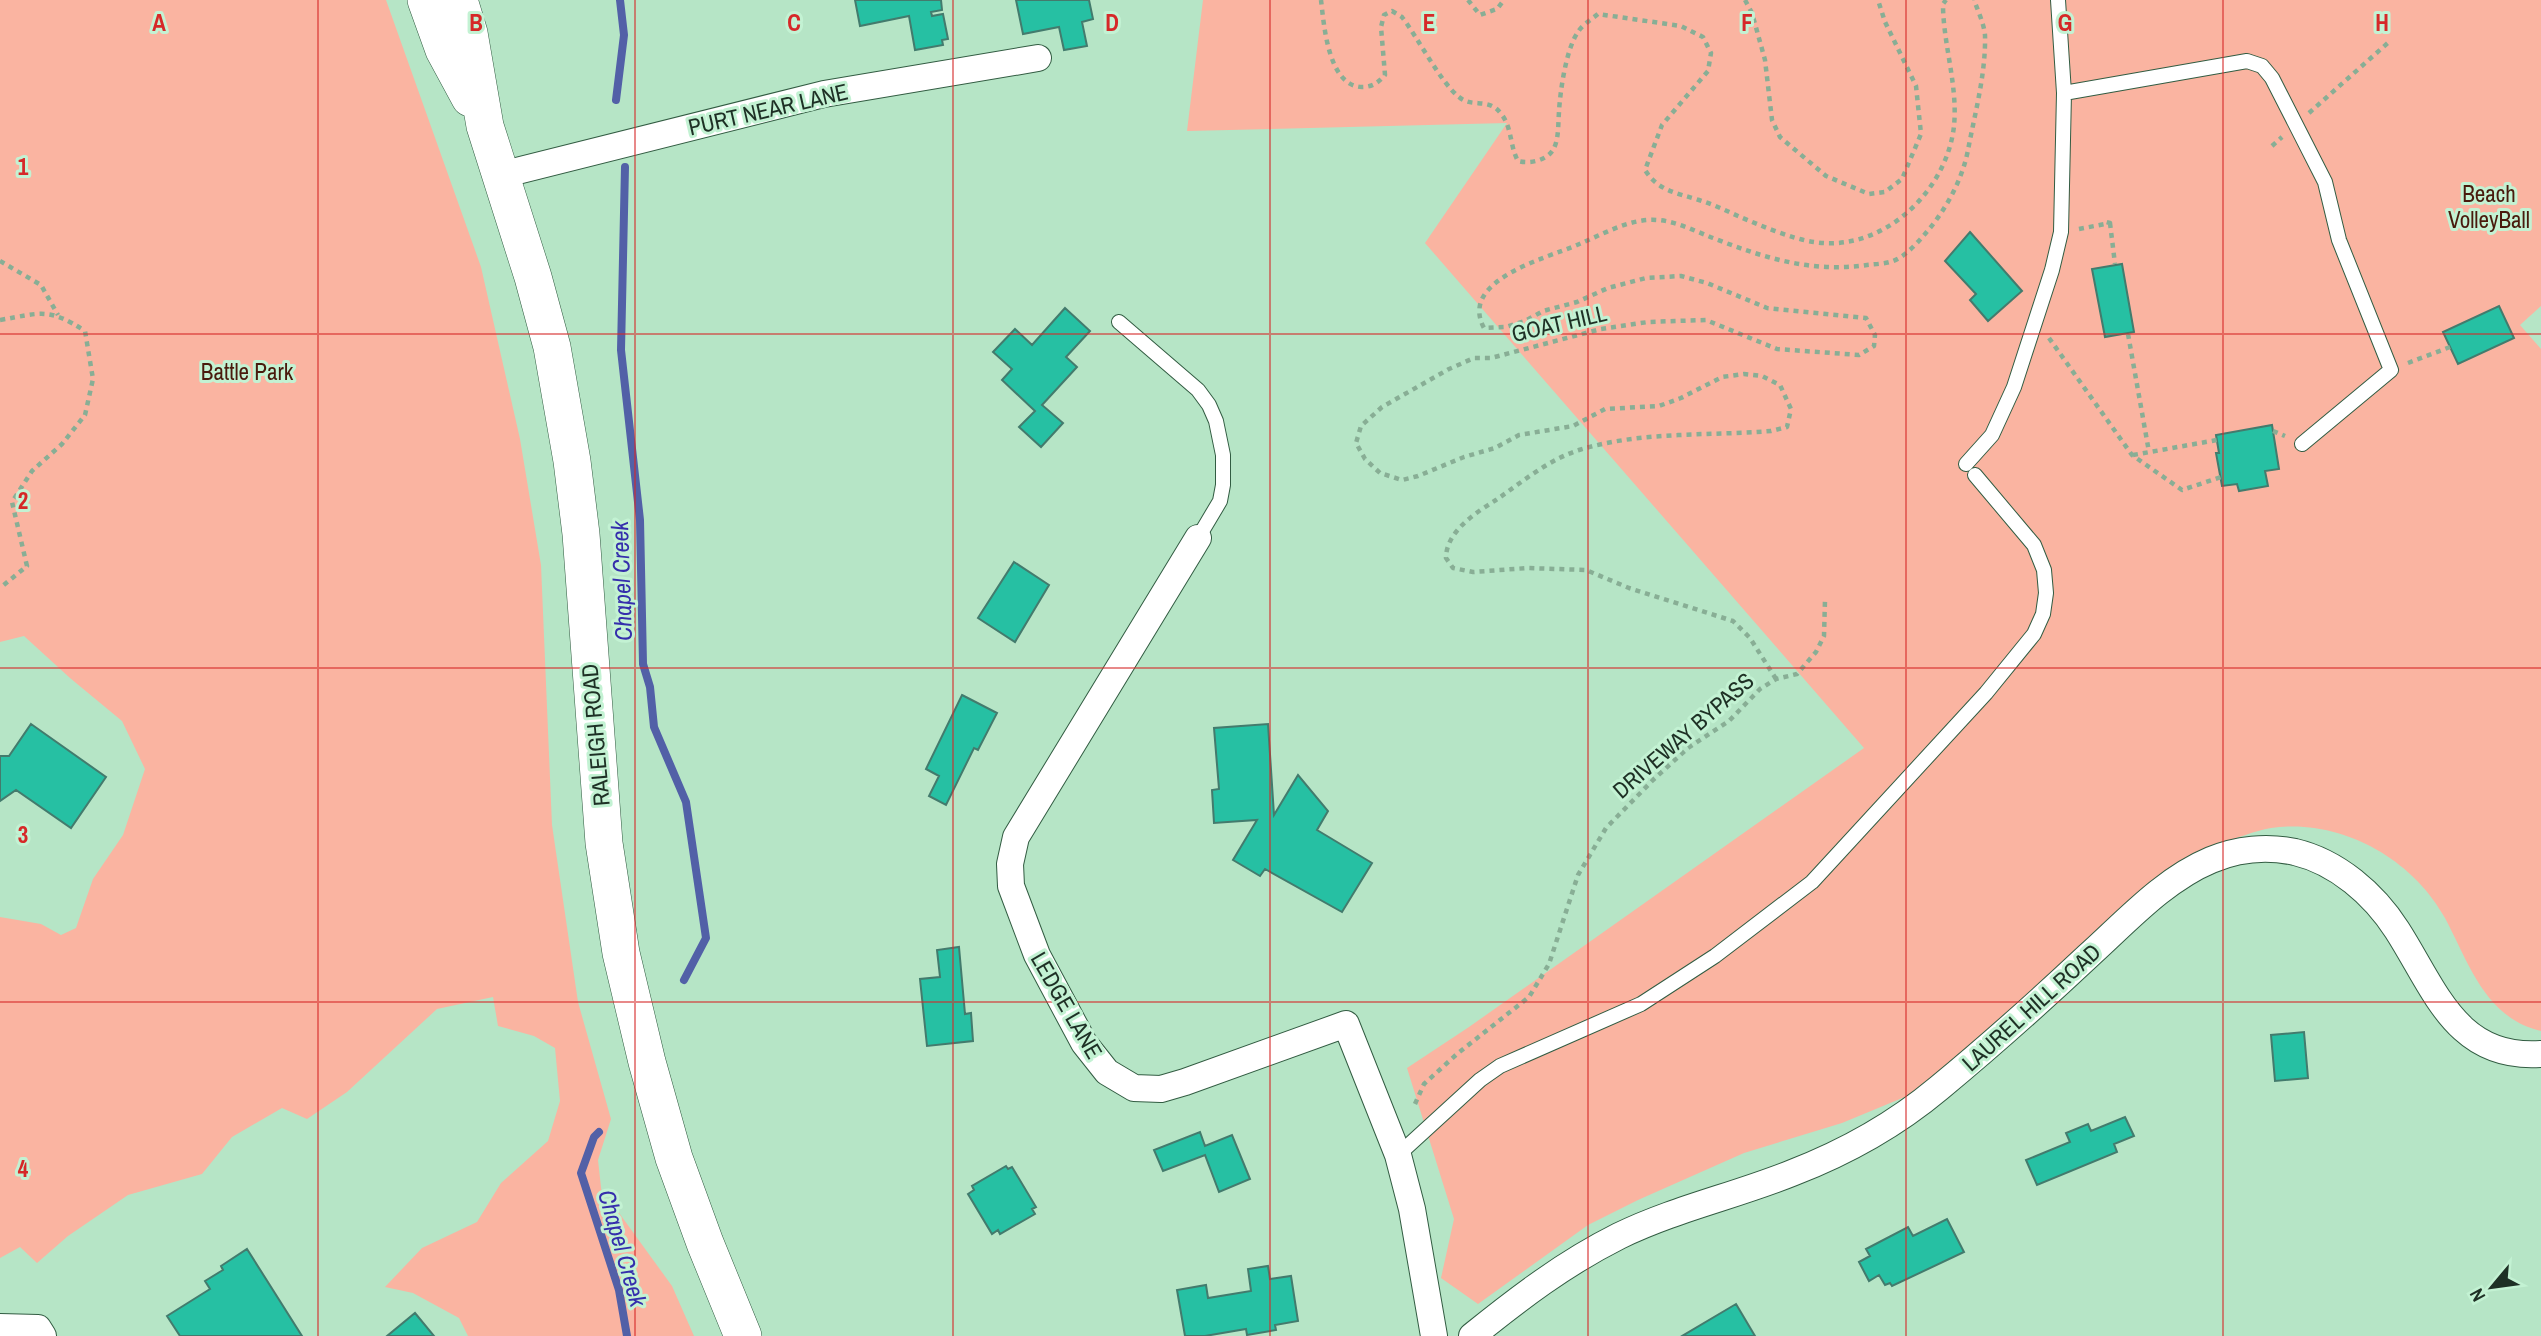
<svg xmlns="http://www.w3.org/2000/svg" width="2541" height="1336" font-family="'Archivo Narrow',sans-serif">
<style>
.green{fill:#fab4a1}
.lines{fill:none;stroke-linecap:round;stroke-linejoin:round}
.stream{stroke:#5260a7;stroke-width:8}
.building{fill:#26c0a3;stroke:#437b6d;stroke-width:2}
.lane-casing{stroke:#325c42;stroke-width:16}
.street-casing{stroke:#325c42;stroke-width:28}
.secondary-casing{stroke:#325c42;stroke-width:38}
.path{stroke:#88ae95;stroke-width:4.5;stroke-dasharray:5 5;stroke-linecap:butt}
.lane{stroke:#fff;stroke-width:14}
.street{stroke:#fff;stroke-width:26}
.secondary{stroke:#fff;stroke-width:37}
.grid{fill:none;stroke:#d62828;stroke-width:2;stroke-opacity:0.55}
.labels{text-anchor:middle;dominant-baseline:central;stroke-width:6;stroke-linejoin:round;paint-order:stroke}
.street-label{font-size:23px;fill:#1e3025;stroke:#c3f2d3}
.park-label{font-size:23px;fill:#491a0d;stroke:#c3f2d3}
.water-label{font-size:24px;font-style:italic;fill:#352eac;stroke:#c3f2d3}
.grid-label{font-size:23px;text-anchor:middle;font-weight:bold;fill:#d62828;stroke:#c3f2d3;stroke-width:6;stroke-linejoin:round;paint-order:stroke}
</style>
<rect width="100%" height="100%" fill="#b6e5c6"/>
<path class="green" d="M 0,0 L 386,0 L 481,267 L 520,439 L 541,565 L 552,825 L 578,1002 L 611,1119 L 598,1160 L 602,1196 L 614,1206 L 672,1286 L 694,1336 L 468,1336 L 459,1318 L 413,1293 L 385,1287 L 422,1248 L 477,1222 L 501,1183 L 548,1141 L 560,1101 L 555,1048 L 534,1036 L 498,1026 L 493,997 L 437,1009 L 347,1092 L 307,1119 L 282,1108 L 232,1137 L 202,1174 L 128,1195 L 68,1236 L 37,1263 L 20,1247 L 0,1258 L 0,917 L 41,924 L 61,935 L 76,928 L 93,879 L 123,835 L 145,769 L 122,721 L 70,678 L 24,636 L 0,642 Z
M 1203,0 L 2541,0 L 2541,306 L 2520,325 L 2541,349 L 2541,1031 C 2485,1018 2469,963 2445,918 C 2412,858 2340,818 2271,828 C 2254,831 2237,838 2220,844 L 1941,1082 L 1842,1123 L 1744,1153 L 1638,1200 L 1588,1225 L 1478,1304 L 1441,1278 L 1454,1219 L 1407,1068 L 1469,1027 L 1864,748 L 1425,243 L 1507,123 L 1187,131 Z"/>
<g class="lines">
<path class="stream" d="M 616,100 L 624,35 L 620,0
M 625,167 L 621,350 L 640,520 L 643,664 L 650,687 L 654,727 L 686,802 L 706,938 L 684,980
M 599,1132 L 594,1137 L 581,1173 L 619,1290 L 627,1336"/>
</g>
<path class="building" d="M 855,0 L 941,0 L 942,10 L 931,12 L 932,16 L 943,14 L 948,39 L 942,40 L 943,45 L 915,50 L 909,16 L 860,26 Z
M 1016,0 L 1089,0 L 1093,19 L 1082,22 L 1087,46 L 1064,50 L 1059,27 L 1023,34 Z
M 1970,232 L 2022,291 L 1988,321 L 1970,300 L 1976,294 L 1945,261 Z
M 2122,264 L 2134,332 L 2105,337 L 2092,269 Z
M 2499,306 L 2514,338 L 2458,364 L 2443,332 Z
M 1065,308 L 1090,331 L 1066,357 L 1077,367 L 1042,405 L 1063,423 L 1041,447 L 1019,427 L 1035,411 L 1002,380 L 1012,369 L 993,352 L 1015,329 L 1032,345 Z
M 2272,425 L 2279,469 L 2265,471 L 2268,486 L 2239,491 L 2237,484 L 2222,486 L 2216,453 L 2219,453 L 2216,435 Z
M 1014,562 L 1049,585 L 1015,642 L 978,618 Z
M 962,695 L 997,713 L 978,750 L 974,748 L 946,805 L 929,796 L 939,776 L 926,769 Z
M 31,724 L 106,777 L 71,828 L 16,790 L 0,801 L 0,756 L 9,756 Z
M 1268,724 L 1274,815 L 1298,775 L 1328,811 L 1317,830 L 1372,863 L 1342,912 L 1265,869 L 1260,876 L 1233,860 L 1257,820 L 1214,823 L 1212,790 L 1219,789 L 1214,728 Z
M 959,947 L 965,1014 L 971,1013 L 973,1041 L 927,1046 L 920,979 L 940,977 L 937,950 Z
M 2304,1032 L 2308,1078 L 2275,1081 L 2271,1035 Z
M 2125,1117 L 2134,1136 L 2114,1144 L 2117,1152 L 2037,1185 L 2026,1160 L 2070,1142 L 2066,1133 L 2088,1124 L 2091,1131 Z
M 1200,1132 L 1205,1146 L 1232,1135 L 1250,1179 L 1219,1192 L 1205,1155 L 1163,1171 L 1154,1150 Z
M 1006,1166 L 1008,1169 L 1012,1167 L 1036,1207 L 1032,1209 L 1035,1214 L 1000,1234 L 998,1230 L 992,1234 L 968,1194 L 974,1190 L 972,1186 Z
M 1947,1219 L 1964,1252 L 1892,1286 L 1890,1283 L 1885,1285 L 1879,1275 L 1869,1281 L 1859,1262 L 1870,1256 L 1866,1249 L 1908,1227 L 1913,1236 Z
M 247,1249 L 302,1336 L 180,1336 L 167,1316 L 210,1289 L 205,1281 L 223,1270 L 221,1266 Z
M 1268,1266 L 1270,1279 L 1291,1276 L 1298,1321 L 1275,1325 L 1276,1330 L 1247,1335 L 1246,1329 L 1205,1336 L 1185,1336 L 1177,1290 L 1206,1285 L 1208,1298 L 1251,1291 L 1248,1269 Z
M 1736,1304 L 1755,1336 L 1682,1336 Z
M 415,1313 L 434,1336 L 387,1336 Z"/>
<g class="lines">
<defs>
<path id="lane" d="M 2058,0 L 2064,93
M 1119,322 L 1198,390 L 1209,405 L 1216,421 L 1223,455 L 1223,485 L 1220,501 L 1198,538
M 1966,464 L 1992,435 L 2014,387 L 2052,270 L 2061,232 L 2064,93 L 2247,61 L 2262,66 L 2272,78 L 2325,182 L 2339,240 L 2391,370 L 2302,444
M 1398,1155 L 1480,1080 L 1500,1066 L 1641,1004 L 1715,956 L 1812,882 L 1986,693 L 2034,634 L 2043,614 L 2046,593 L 2044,570 L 2034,545 L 1975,475"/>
<path id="street" d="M 501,175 L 824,94 L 1038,58
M 1198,538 L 1016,837 L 1010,864 L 1011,886 L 1037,955 L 1084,1043 L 1107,1072 L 1134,1088 L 1161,1089 L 1185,1082 L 1346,1024 L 1398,1155 L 1412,1209 L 1434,1336
M 0,1327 L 38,1328 L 43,1336
M 1472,1336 C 1519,1298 1565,1263 1619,1236 C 1674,1209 1735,1196 1792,1173 C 1844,1153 1896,1124 1939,1088 C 1990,1046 2039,1002 2087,957 C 2125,923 2163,880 2211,860 C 2237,849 2267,846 2295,852 C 2337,862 2374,894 2397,930 C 2435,989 2456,1060 2541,1054"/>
<path id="secondary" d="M 426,0 L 444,50 L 470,98
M 459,0 L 469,33 L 485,126 L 533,277 L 552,347 L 572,461 L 581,534 L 604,843 L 621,953 L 647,1062 L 674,1158 L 705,1243 L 743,1336"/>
</defs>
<use href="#lane" class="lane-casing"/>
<use href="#street" class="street-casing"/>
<use href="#secondary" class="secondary-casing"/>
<path class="path" d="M 1321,0 C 1324,25 1328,86 1362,87 C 1372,87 1378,83 1385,75 L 1381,27 L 1384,15 L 1392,11 L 1402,17 C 1418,38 1441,83 1459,97 C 1473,109 1489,96 1502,115 C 1512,128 1510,147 1518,161 C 1529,164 1546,161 1553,150 C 1559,140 1558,124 1559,112 C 1560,92 1566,49 1578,32 C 1582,25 1592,19 1598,14 L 1681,26 L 1703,37 L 1711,53 L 1708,71 L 1662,125 L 1645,170 C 1658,191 1677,193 1699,200 C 1712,204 1725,210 1738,216 C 1759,225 1792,239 1814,242 C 1883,253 1947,191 1954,126 C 1958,85 1943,44 1943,4 L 1946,0
M 1468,0 L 1480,15 L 1497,9 L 1504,0
M 1745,0 L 1752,13 L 1765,60 L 1772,120 L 1780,137 L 1826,176 L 1869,194 L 1885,192 L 1902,179 L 1921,134 L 1916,86 L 1885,22 L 1878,0
M 2309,113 L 2390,41
M 2272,146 L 2282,137
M 2110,223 L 2115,264
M 2079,229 L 2110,223 L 2103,221
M 0,261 L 41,285 L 58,315
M 0,320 C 41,313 48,307 85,331 L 93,379 L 85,415 L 62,444 L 32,471 L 12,502 L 27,566 L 0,588
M 2128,334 L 2149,452
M 2049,338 L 2132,455 L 2182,490 L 2221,477
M 2408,363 L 2450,347
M 2273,431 L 2285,436
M 2133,455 L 2217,440
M 1776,679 L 1750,638 L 1733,621 L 1629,588 L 1586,570 L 1528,568 L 1473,572 L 1453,568 L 1446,558 C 1446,532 1475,513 1496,500 C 1522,482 1548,460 1579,450 C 1640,431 1709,436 1771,431 L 1787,427 L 1791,409 L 1780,385 L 1762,376 L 1744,374 L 1722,377 L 1681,398 L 1659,406 L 1605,409 L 1573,426 L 1519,435 L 1495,448 L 1464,457 L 1418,476 L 1402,480 L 1380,473 L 1365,459 L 1356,443 L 1361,426 L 1382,407 L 1449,369 L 1474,358 L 1491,358 L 1601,329 L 1648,322 L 1675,321 L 1706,320 L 1777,349 L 1859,355 L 1874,346 L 1875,335 L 1866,318 L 1767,308 L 1707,283 L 1681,276 L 1646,278 L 1608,288 L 1577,302 L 1543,311 L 1525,321 L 1506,327 L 1484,328 C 1458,280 1547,258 1577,245 C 1599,236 1623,222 1647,220 C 1671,218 1692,230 1713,238 C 1764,258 1812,273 1867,265 C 1875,264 1885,264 1893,261 C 1906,256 1916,244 1925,234 C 1945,211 1962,181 1968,150 C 1975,113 1986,73 1985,35 C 1984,24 1978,11 1974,0
M 1415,1104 L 1424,1084 L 1457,1054 L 1529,997 L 1549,964 L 1578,875 L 1606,828 L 1653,780 L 1688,748 L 1729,721 L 1760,689 L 1776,679 L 1797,674 L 1816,652 L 1824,636 L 1825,600"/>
<use href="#lane" class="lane"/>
<use href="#street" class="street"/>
<use href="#secondary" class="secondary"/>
</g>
<path class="grid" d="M 318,0 L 318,1336M 635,0 L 635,1336M 953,0 L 953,1336M 1270,0 L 1270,1336M 1588,0 L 1588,1336M 1906,0 L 1906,1336M 2223,0 L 2223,1336M 0,334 L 2541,334M 0,668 L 2541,668M 0,1002 L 2541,1002"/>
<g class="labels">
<g class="street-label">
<text transform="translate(768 109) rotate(-13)">PURT NEAR LANE</text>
<text transform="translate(1559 323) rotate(-13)">GOAT HILL</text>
<text transform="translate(595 735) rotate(-95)">RALEIGH ROAD</text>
<text transform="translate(1683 735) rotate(-41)">DRIVEWAY BYPASS</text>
<text transform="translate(1067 1005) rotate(60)">LEDGE LANE</text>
<text transform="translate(2031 1007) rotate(-42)">LAUREL HILL ROAD</text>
</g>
<g class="park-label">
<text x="2489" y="193">Beach<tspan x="2489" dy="26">VolleyBall</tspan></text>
<text x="247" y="371">Battle Park</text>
</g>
<g class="water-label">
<text transform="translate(621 581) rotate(-92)">Chapel Creek</text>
<text transform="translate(623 1248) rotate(74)">Chapel Creek</text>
</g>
</g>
<g class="grid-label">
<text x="159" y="31">A</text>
<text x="476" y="31">B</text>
<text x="794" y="31">C</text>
<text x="1112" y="31">D</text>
<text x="1429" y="31">E</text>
<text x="1747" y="31">F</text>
<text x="2065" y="31">G</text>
<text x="2382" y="31">H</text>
<text x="23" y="175">1</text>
<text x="23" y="509">2</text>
<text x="23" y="843">3</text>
<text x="23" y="1177">4</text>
</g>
<g transform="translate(2492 1287) rotate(241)" stroke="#c3f2d3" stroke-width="5" paint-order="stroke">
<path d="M0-5L12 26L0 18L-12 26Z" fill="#1e3025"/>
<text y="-10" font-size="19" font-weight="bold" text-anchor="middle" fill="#1e3025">N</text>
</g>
</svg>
